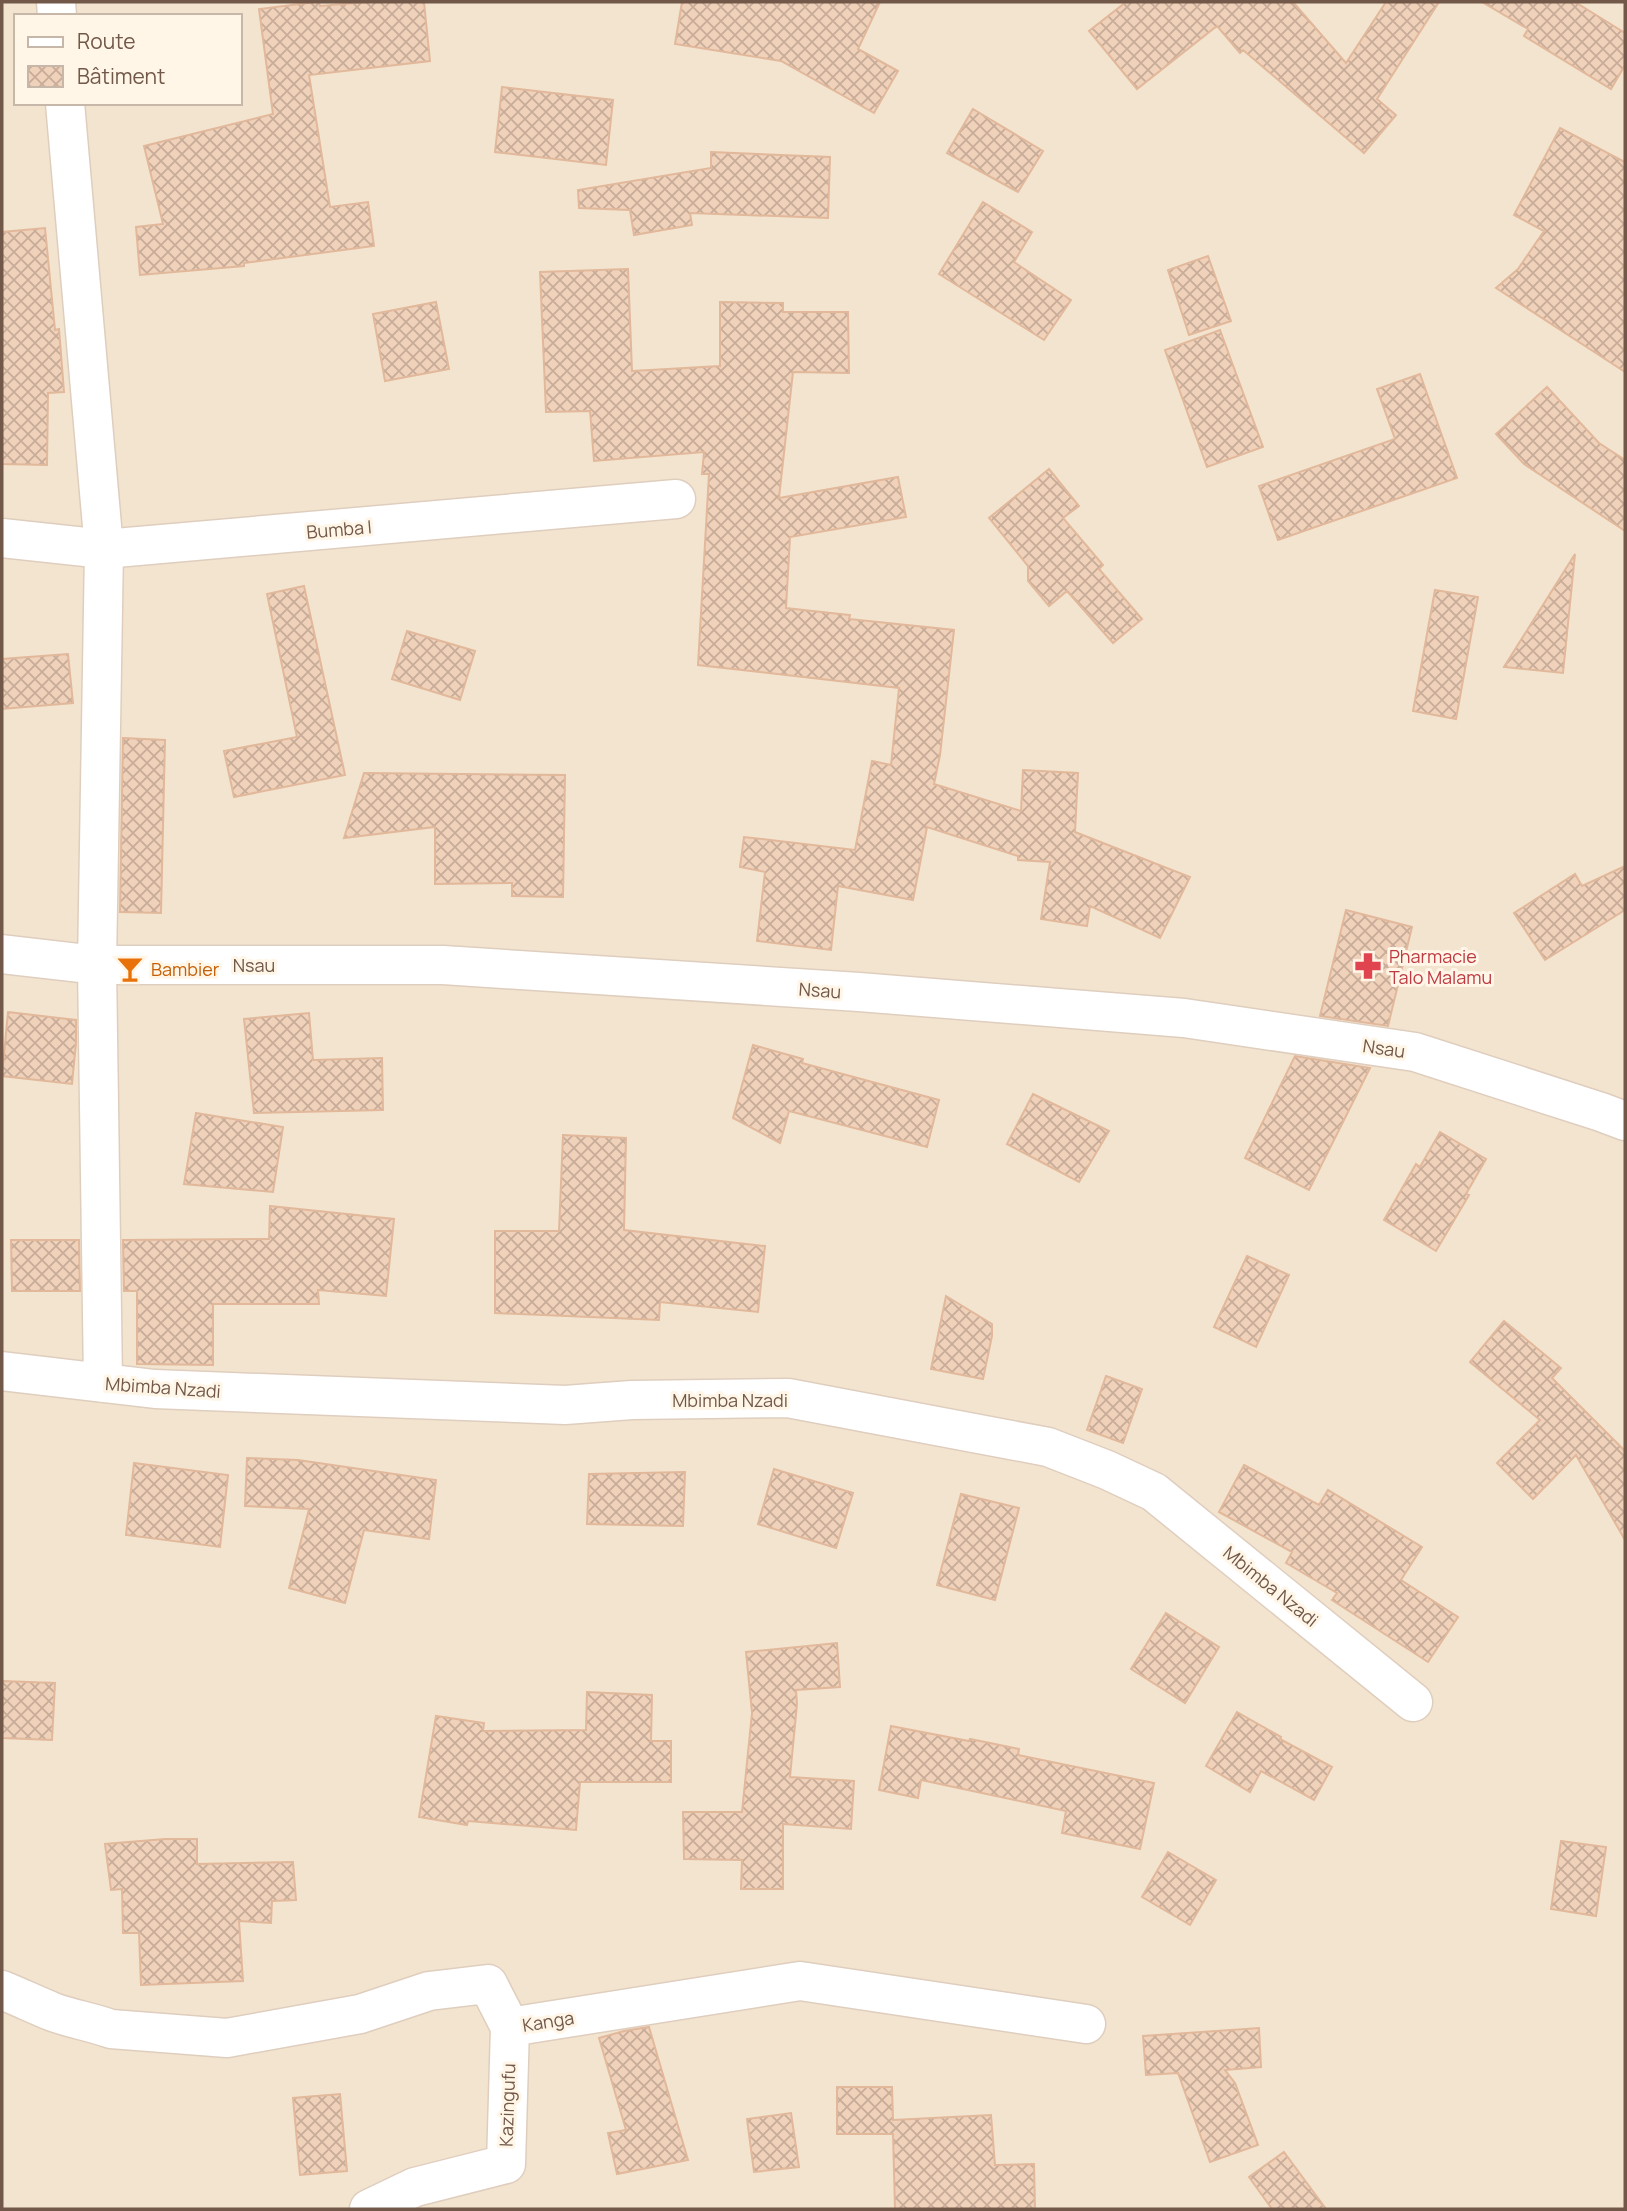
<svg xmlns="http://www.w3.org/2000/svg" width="1627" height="2211" font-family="Manrope,sans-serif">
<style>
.residential{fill:#f3e4d0;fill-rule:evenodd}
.building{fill:url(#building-cross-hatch);stroke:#e2b89b;stroke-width:2}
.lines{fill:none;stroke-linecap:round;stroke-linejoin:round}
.street-casing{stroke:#dfcebe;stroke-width:41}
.street{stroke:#fff;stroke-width:38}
.labels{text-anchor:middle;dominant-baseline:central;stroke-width:6;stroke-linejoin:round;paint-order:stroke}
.street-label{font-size:18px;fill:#725849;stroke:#fff6e7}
.health-label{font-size:18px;fill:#be3a42;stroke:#fff6e7;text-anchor:start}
.food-label{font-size:18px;fill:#c56008;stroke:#fff6e7;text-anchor:start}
</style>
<defs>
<pattern id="building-cross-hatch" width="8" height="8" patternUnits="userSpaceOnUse" patternTransform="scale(1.75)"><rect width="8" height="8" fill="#f0d1ba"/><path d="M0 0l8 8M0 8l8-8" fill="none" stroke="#c7ac99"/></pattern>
</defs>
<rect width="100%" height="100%" fill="#fbf2e1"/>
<path class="residential" d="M 2,2 L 1625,2 L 1625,2209 L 2,2209 ZM 16,16 L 240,16 L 240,103 L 16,103 Z"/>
<path class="building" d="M 316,2 L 319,2 L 320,6 L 367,2 L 424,2 L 430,61 L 309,75 L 330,207 L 368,202 L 374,246 L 244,263 L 244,266 L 140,275 L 136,227 L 163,224 L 144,146 L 273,114 L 259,9 Z
M 682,2 L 880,2 L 858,49 L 898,71 L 874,113 L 781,61 L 675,44 Z
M 1126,2 L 1293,2 L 1346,63 L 1386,2 L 1439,2 L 1377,99 L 1396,115 L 1364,153 L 1243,50 L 1240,53 L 1217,26 L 1137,89 L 1089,31 Z
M 1482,2 L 1575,2 L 1625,33 L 1625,65 L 1611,89 L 1524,36 L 1528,29 Z
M 502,87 L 613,100 L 606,165 L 495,152 Z
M 973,109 L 1043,151 L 1018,192 L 947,153 Z
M 1560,128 L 1625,162 L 1625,372 L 1496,288 L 1518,269 L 1544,231 L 1514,215 Z
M 711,152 L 830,157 L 828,218 L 690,213 L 692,225 L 634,235 L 630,210 L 579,208 L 578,190 L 711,168 Z
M 983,202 L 1032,232 L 1014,262 L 1071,300 L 1044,340 L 939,274 Z
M 45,228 L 55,330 L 59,329 L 64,392 L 48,393 L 47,465 L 2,464 L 2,232 Z
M 1208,256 L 1231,321 L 1189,335 L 1168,270 Z
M 628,269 L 632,371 L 720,366 L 720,302 L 783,303 L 783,312 L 848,312 L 849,373 L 793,372 L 779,498 L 898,477 L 906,517 L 790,537 L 786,608 L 850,615 L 849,619 L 954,630 L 940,755 L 934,784 L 1021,811 L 1023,770 L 1078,773 L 1075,832 L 1190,877 L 1160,938 L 1090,906 L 1087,926 L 1041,919 L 1050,862 L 1018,860 L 1018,856 L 927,827 L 913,900 L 838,886 L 831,950 L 757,941 L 765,872 L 740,867 L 744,837 L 855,850 L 872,761 L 891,765 L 899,688 L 698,665 L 709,474 L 702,474 L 704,452 L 594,461 L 590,411 L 546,412 L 540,272 Z
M 436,302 L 449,369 L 385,381 L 373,314 Z
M 1220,330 L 1263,447 L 1207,467 L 1165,350 Z
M 1420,374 L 1457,478 L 1278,540 L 1259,486 L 1395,439 L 1377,389 Z
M 1547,387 L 1599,443 L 1625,460 L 1625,531 L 1524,464 L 1496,434 Z
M 1049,469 L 1079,506 L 1063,518 L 1103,565 L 1099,569 L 1142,619 L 1113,643 L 1067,591 L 1049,606 L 1028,581 L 1028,566 L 989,518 Z
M 1575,554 L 1563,673 L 1504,667 Z
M 304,586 L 345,775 L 234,797 L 224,751 L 297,737 L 267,594 Z
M 1435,590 L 1478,597 L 1456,719 L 1413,711 Z
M 407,631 L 475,651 L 460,700 L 392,679 Z
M 68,654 L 73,703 L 2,709 L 2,659 Z
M 123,738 L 165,740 L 161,913 L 120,912 Z
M 364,773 L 565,775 L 563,897 L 512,896 L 512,883 L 435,884 L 435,827 L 344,838 Z
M 1625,866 L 1625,910 L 1545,960 L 1514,913 L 1575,874 L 1582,886 Z
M 1346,910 L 1412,927 L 1388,1026 L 1320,1016 Z
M 8,1012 L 76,1020 L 76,1043 L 72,1084 L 2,1076 Z
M 309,1013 L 313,1060 L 382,1058 L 383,1110 L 254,1113 L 244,1019 Z
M 753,1045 L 803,1059 L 802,1063 L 939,1100 L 927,1147 L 789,1111 L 780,1143 L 733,1118 Z
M 1295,1056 L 1370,1068 L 1309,1190 L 1245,1158 Z
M 1033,1094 L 1109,1131 L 1079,1182 L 1007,1144 Z
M 196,1113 L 283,1127 L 273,1192 L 184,1184 Z
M 1440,1132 L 1486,1159 L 1466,1194 L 1469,1195 L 1436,1251 L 1384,1220 L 1416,1164 L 1420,1167 Z
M 563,1135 L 626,1138 L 624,1230 L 765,1246 L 758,1312 L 660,1302 L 659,1320 L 495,1313 L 495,1231 L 559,1231 Z
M 270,1206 L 394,1219 L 386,1296 L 318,1290 L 319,1304 L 213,1304 L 213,1365 L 137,1364 L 137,1291 L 124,1291 L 123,1240 L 269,1239 Z
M 11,1240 L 79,1240 L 80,1291 L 12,1291 Z
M 1247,1256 L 1289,1275 L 1256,1347 L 1214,1327 Z
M 946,1296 L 992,1324 L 992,1336 L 983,1379 L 931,1369 Z
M 1504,1321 L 1561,1368 L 1552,1378 L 1625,1451 L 1625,1540 L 1576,1455 L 1533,1499 L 1497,1463 L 1540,1420 L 1470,1362 Z
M 1106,1376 L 1142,1389 L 1123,1443 L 1087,1430 Z
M 247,1458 L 298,1460 L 436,1480 L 429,1539 L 364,1530 L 345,1603 L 289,1588 L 309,1509 L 245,1506 Z
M 134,1463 L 228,1475 L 220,1547 L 126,1535 Z
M 1244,1465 L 1319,1505 L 1328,1490 L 1422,1547 L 1401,1580 L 1458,1617 L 1428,1662 L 1332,1600 L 1337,1593 L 1286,1563 L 1292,1552 L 1219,1512 Z
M 774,1469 L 853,1493 L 836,1548 L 758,1524 Z
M 685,1472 L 683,1526 L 587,1524 L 589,1474 Z
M 961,1494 L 1019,1508 L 995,1600 L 937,1585 Z
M 1166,1613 L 1219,1647 L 1185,1703 L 1131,1669 Z
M 837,1643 L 840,1687 L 796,1690 L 797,1704 L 790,1777 L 854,1781 L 851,1829 L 783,1824 L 783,1889 L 741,1889 L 742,1860 L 684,1859 L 683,1812 L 742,1812 L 752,1713 L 746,1652 Z
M 2,1681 L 55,1683 L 52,1740 L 2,1738 Z
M 587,1692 L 652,1695 L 651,1741 L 671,1741 L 671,1782 L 580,1782 L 576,1830 L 468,1821 L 467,1825 L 419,1817 L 436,1716 L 484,1723 L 483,1731 L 586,1730 Z
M 1237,1712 L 1281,1737 L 1280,1739 L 1332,1767 L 1314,1800 L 1261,1771 L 1250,1792 L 1206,1766 Z
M 891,1726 L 969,1741 L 970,1739 L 1019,1749 L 1018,1755 L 1154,1783 L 1140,1849 L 1062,1833 L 1066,1811 L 921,1780 L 918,1798 L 879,1790 Z
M 165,1839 L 197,1839 L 197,1864 L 293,1862 L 296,1900 L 272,1901 L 271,1923 L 239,1921 L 243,1981 L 141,1985 L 139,1933 L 123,1933 L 122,1889 L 111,1890 L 105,1844 Z
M 1561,1841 L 1606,1847 L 1596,1916 L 1551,1909 Z
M 1168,1852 L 1216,1880 L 1190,1925 L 1142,1897 Z
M 649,2027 L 688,2160 L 617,2174 L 608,2133 L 626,2130 L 599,2038 L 624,2031 Z
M 1259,2028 L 1261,2067 L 1225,2070 L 1235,2083 L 1258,2145 L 1210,2162 L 1178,2073 L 1146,2075 L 1143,2036 Z
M 837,2087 L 892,2087 L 893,2120 L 991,2115 L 995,2165 L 1034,2164 L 1035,2209 L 895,2209 L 893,2134 L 837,2134 Z
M 340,2094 L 347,2171 L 300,2175 L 293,2098 Z
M 791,2113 L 799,2167 L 754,2172 L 747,2119 Z
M 1284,2152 L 1326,2209 L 1272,2209 L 1249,2177 Z"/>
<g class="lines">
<defs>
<path id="street" d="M 56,2 L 57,16
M 65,103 L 104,549 L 97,965 L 103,1383
M 2,538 L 104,549 L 676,499
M 2,954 L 97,965 L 443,965 L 859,992 L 1184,1018 L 1415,1052 L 1601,1112 L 1625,1121
M 2,1371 L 155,1389 L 565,1405 L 632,1400 L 788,1398 L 1048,1447 L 1107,1470 L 1154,1492 L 1413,1702
M 2,1990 C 19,1997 36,2005 53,2012 C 72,2019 92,2022 111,2029 L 227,2038 L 360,2014 L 429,1991 L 488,1984 L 510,2027 L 800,1981 L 1086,2024
M 369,2209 L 415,2187 L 506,2164 L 510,2027"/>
</defs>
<use href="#street" class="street-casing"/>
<use href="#street" class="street"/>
</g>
<defs>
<symbol id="pharmacy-bare" viewBox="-9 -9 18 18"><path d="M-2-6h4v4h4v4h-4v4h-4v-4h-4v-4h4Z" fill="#e0444e" stroke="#fff6e7" stroke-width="2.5" paint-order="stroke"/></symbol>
<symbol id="bar-bare" viewBox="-9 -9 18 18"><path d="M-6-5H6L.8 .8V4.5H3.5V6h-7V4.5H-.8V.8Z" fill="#e8710a" stroke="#fff6e7" stroke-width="2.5" paint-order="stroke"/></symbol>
</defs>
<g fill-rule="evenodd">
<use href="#pharmacy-bare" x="1349" y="947" width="38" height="38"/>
<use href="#bar-bare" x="111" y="950" width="38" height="38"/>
</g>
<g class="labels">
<g class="street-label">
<text transform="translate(339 529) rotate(-5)">Bumba I</text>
<text x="254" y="965">Nsau</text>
<text transform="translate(820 990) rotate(4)">Nsau</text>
<text transform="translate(1384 1048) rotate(8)">Nsau</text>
<text transform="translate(163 1387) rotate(4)">Mbimba Nzadi</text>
<text x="730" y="1400">Mbimba Nzadi</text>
<text transform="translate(1271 1586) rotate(39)">Mbimba Nzadi</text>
<text transform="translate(548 2021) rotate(-9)">Kanga</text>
<text transform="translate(507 2105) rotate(-88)">Kazingufu</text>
</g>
<g class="health-label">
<text x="1389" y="956">Pharmacie<tspan x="1389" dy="21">Talo Malamu</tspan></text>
</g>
<g class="food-label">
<text x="151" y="969">Bambier</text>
</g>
</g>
<rect width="1627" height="2211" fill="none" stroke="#725849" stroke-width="7"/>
<rect x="14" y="14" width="228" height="91" fill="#fff6e7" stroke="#c7b7a8" stroke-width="2"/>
<rect x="28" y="37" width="35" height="10" fill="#ffffff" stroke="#c7b7a8" stroke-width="2"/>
<text x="77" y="49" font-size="21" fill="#725849">Route</text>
<rect x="28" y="66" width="35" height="21" fill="url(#building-cross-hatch)" stroke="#c7b7a8" stroke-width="2"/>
<text x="77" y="84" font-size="21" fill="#725849">Bâtiment</text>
</svg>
